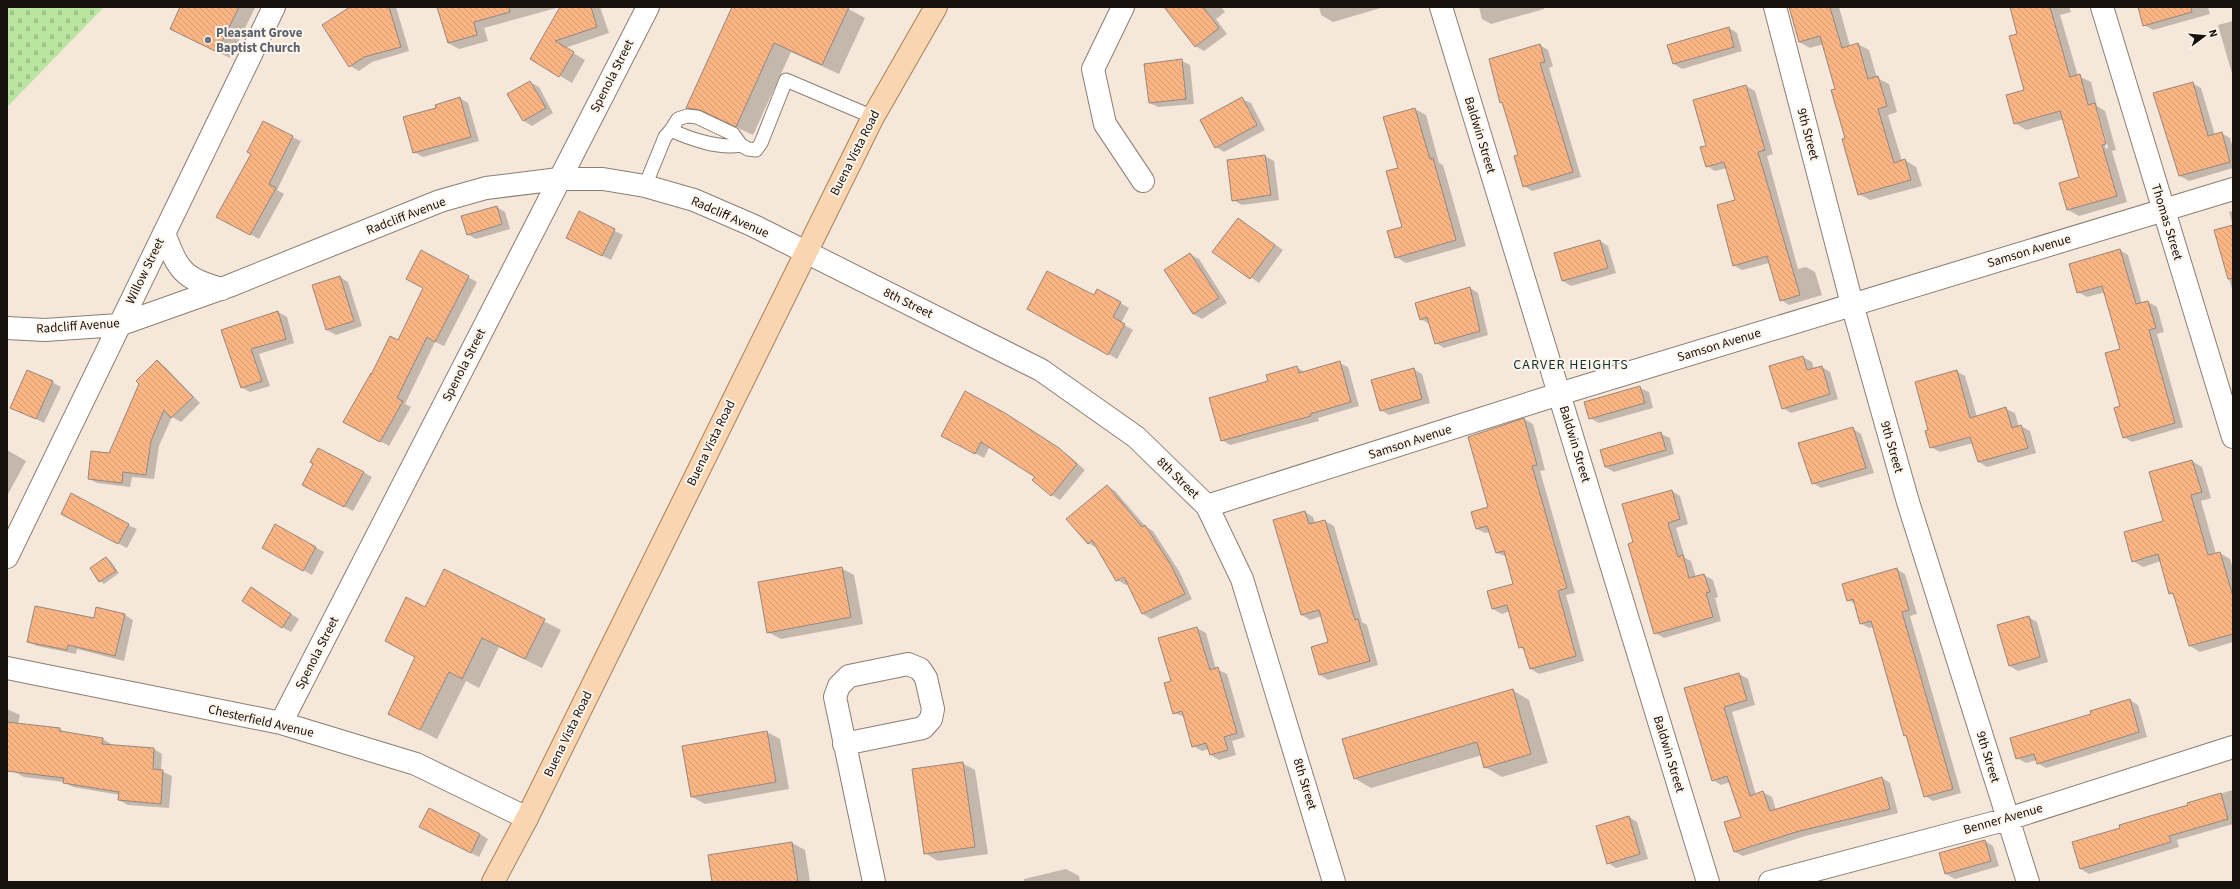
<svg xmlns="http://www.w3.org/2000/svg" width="2240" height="889" font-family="'Source Sans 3',sans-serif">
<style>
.cemetery{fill:url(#cemetery-stones)}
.shadow{fill:#0003;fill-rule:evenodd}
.building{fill:url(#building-back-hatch);stroke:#97877c}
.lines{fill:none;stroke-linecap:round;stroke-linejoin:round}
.service-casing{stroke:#8b7f72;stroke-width:15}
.minor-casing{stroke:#8b7f72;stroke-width:24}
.primary-casing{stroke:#a77f55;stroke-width:24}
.service{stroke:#fff;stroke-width:13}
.minor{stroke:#fff;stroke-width:22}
.primary{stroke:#f9d6b1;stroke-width:22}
.worship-dot{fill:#6b7280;stroke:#fef5ec;stroke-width:1.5}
.labels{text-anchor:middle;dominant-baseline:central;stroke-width:4;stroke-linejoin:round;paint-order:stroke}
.worship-label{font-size:13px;font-weight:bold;fill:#5b616d;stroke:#fef5ec;text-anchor:start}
.street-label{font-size:13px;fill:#16110c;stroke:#fef5ec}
.neighbourhood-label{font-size:14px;letter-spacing:1px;fill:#103433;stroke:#fef5ec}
</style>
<defs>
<pattern id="cemetery-stones" width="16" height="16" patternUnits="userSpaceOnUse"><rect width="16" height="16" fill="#bae5a0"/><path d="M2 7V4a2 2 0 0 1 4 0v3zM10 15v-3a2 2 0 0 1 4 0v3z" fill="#9fc389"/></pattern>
<pattern id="building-back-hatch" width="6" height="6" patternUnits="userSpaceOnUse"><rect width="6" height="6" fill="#fbb584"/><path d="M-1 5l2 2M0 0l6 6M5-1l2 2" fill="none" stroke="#d69b71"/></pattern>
</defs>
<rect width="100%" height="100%" fill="#f5e7d9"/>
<path class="cemetery" d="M 7,7 L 104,7 L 7,107 Z"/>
<path class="shadow" d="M 182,7 L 252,7 L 255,8 L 230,58 L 184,36 Z
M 361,7 L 396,7 L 409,51 L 372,62 L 359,71 L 350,66 Z
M 438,7 L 560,7 L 484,28 L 488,41 L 459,49 L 448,43 Z
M 561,7 L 600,7 L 609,33 L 565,48 L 585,60 L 572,83 L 531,59 Z
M 733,7 L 845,7 L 865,18 L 839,74 L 791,52 L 753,135 L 718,119 L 704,117 L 688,108 Z
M 1165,7 L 1221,7 L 1225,12 L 1216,19 L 1227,34 L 1204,51 L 1195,46 Z
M 1319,7 L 1384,7 L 1333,22 L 1321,15 Z
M 1479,7 L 1544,7 L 1544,9 L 1491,24 L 1482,19 Z
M 1790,7 L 1839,7 L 1850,46 L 1858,44 L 1869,50 L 1877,78 L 1889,84 L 1897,112 L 1888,115 L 1902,161 L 1905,160 L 1916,167 L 1922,186 L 1870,200 L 1859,194 L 1837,89 L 1824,44 L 1810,48 L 1799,42 Z
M 2011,7 L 2069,7 L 2071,12 L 2060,15 L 2078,76 L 2091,82 L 2097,106 L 2105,111 L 2116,150 L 2112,151 L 2127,202 L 2079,216 L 2068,210 L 2080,178 L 2064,119 L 2026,130 L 2015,123 L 2025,90 L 2018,35 ZM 2095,109 L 2097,109 L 2108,148 L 2106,149 Z
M 2139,7 L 2208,7 L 2210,14 L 2153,30 L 2144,25 Z
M 2233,21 L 2233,77 L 2218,25 Z
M 1729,28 L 1737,33 L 1742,51 L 1682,69 L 1674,64 Z
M 1540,45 L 1548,50 L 1553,66 L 1549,68 L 1581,177 L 1532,191 L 1524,186 L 1519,156 L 1504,104 L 1501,102 Z
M 1182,61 L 1190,65 L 1194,104 L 1158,107 L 1150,103 Z
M 530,82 L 539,87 L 553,113 L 532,126 L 524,121 Z
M 2192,83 L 2201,88 L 2215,135 L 2221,133 L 2230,138 L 2233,148 L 2233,168 L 2189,181 L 2180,176 L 2164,121 Z
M 1746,86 L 1755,91 L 1773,154 L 1767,156 L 1798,269 L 1806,267 L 1815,272 L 1822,295 L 1789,305 L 1781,300 L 1769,263 L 1742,270 L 1733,265 L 1736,200 L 1727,168 L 1715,171 L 1707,166 L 1707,146 Z
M 459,98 L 468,103 L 479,141 L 423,157 L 414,152 L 437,108 Z
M 1242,99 L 1251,103 L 1265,130 L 1224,152 L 1216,147 Z
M 1415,109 L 1426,115 L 1439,163 L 1443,165 L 1466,246 L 1406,263 L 1396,257 L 1403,228 L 1399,168 Z
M 292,137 L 301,141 L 277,190 L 284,194 L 259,239 L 218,216 Z
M 1265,156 L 1274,161 L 1279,200 L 1242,205 L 1233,200 L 1228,161 Z
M 497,207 L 505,212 L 510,229 L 476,239 L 467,234 Z
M 2233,211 L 2233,292 L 2215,231 L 2233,226 L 2229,212 Z
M 579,213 L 623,235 L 611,260 L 576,243 Z
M 1238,219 L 1283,250 L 1259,283 L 1214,252 Z
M 1600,241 L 1608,246 L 1616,273 L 1571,286 L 1563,281 Z
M 2120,250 L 2128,255 L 2142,304 L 2148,302 L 2157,307 L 2164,332 L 2157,334 L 2183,427 L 2132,442 L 2124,437 L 2121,407 L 2122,350 L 2105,292 L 2087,297 L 2078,292 Z
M 422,252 L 477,282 L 444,346 L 435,342 L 405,404 L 411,407 L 389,446 L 345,422 L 371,374 L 373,375 L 399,341 L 425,288 Z
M 1190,254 L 1199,259 L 1227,303 L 1202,319 L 1193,314 Z
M 340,277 L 348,282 L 362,326 L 336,335 L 327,330 L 313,285 Z
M 1470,288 L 1478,293 L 1488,335 L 1444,348 L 1436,343 L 1429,324 L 1421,319 Z
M 1098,290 L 1129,308 L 1121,323 L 1133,330 L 1117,359 L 1028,308 L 1094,297 Z
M 278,312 L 287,317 L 294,343 L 259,354 L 270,386 L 250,392 L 241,387 L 222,330 Z
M 1803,357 L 1812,362 L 1814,369 L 1822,367 L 1830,372 L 1838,399 L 1791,413 L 1783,408 Z
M 157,362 L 165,367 L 200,403 L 181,422 L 172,417 L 159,446 L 154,479 L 132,477 L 130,487 L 97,483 L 89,479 L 110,454 Z
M 1339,363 L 1348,367 L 1359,406 L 1318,418 L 1319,421 L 1230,445 L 1222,440 L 1269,382 L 1296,367 L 1305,372 Z
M 1413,369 L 1422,374 L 1430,403 L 1389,415 L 1381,410 Z
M 1956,371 L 1965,376 L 1977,417 L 2006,409 L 2015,413 L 2019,427 L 2021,426 L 2030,431 L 2036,453 L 1987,467 L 1979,462 L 1973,443 L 1940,452 L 1931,447 Z
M 52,382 L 61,387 L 44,423 L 12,407 Z
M 1640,388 L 1649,392 L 1653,408 L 1599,423 L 1590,418 Z
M 1013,419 L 1068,455 L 1085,470 L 1060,500 L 1052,495 L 1036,477 L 990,446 L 984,458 L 951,440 Z
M 1524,419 L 1533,424 L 1545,470 L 1540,471 L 1575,593 L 1566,595 L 1584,661 L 1539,674 L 1531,669 L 1525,650 L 1520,647 L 1510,611 L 1502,614 L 1493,609 L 1514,584 L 1507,557 L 1497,553 L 1490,532 L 1485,533 L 1477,529 L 1490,508 Z
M 1853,429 L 1861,434 L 1874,473 L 1821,488 L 1813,483 L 1799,444 Z
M 1661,434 L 1670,438 L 1674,454 L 1614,472 L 1605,467 Z
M 7,450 L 26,461 L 7,496 Z
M 2192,461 L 2202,467 L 2211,498 L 2201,501 L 2216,554 L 2220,553 L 2230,559 L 2233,569 L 2233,642 L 2200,652 L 2190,646 L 2175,596 L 2170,593 L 2161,561 L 2143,567 L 2133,561 L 2164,522 Z
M 363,472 L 372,477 L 353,511 L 312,489 Z
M 1107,486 L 1115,491 L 1146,527 L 1153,531 L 1179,571 L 1192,599 L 1151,619 L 1143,614 L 1128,584 L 1126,585 L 1117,580 L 1097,548 L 1088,543 ZM 1128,575 L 1120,580 L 1120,578 Z
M 1672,491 L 1680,496 L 1688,524 L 1676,528 L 1685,558 L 1691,561 L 1696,577 L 1704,575 L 1713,580 L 1718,597 L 1715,598 L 1721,621 L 1664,638 L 1655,633 L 1634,543 Z
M 1305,512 L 1313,517 L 1315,523 L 1325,521 L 1334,526 L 1362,622 L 1367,625 L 1378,665 L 1328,680 L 1320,675 L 1329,642 L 1322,616 L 1310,620 L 1302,615 Z
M 70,518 L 128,525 L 137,529 L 127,548 Z
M 276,526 L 324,552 L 312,575 L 264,548 Z
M 106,558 L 110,560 L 119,573 L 104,584 L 100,581 Z
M 841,568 L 854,575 L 863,624 L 781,639 L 768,632 Z
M 1896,569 L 1905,574 L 1917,614 L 1910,616 L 1961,793 L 1933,801 L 1925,796 L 1908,737 L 1905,735 L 1874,627 L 1869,628 L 1860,623 L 1855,604 L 1848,600 Z
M 444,570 L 561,630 L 542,668 L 499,647 L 479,688 L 466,681 L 437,739 L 389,714 L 416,657 L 386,641 L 426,608 Z
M 259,593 L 299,619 L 291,632 L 282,627 Z
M 125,615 L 133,620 L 124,661 L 77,649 L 76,654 L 37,646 L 28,642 L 94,620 Z
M 2028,617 L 2037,622 L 2048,662 L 2018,671 L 2010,666 L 1998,626 Z
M 1197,628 L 1206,633 L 1216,669 L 1227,674 L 1245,737 L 1232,741 L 1236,755 L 1219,760 L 1211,755 L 1209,749 L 1202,751 L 1193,746 L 1185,717 L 1174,713 L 1172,682 Z
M 1739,674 L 1748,679 L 1755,705 L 1732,712 L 1756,795 L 1763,792 L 1772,797 L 1776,810 L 1882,778 L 1890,783 L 1898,813 L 1805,836 L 1743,856 L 1735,852 L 1742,818 L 1730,782 L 1721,785 L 1713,780 L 1685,689 Z
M 1512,690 L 1529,700 L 1548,763 L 1502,777 L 1485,767 L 1482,755 L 1371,788 L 1354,778 Z
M 2130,700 L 2138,705 L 2147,737 L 2046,768 L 2037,763 L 2037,760 L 2026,763 L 2017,758 L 2092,715 Z
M 7,709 L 20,715 L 18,724 L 60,729 L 66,733 L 103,739 L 111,744 L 111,746 L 154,749 L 162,754 L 161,771 L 172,776 L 169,808 L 128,805 L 119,800 L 120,795 L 73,787 L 64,782 L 24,777 L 15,772 L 7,762 Z
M 767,732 L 780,739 L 789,789 L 705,804 L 692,797 Z
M 962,763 L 975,770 L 988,854 L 938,861 L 925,853 Z
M 2233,790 L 2233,824 L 2177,840 L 2179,847 L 2089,874 L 2081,869 L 2121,829 L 2189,806 L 2188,803 Z
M 1629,817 L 1637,822 L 1648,859 L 1616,868 L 1608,863 Z
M 429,832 L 480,834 L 488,839 L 479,857 Z
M 1985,841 L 1993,846 L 1999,866 L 1955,879 L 1946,874 L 1941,854 Z
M 792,843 L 805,850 L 810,882 L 713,882 Z
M 1066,869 L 1079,876 L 1080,882 L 1024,882 L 1024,879 Z"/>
<path class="building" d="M 180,7 L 239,7 L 217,52 L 170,29 Z
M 350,7 L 389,7 L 401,47 L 364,57 L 349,67 L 322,25 Z
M 437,7 L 509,7 L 510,12 L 474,22 L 477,35 L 448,43 Z
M 560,7 L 591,7 L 597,27 L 555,41 L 574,52 L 559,77 L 530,59 Z
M 732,7 L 849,7 L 822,65 L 774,43 L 736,127 L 700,110 L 686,108 Z
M 1164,7 L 1203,7 L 1219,28 L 1195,47 Z
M 1789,7 L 1830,7 L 1842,48 L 1858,43 L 1868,79 L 1878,76 L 1887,106 L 1878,109 L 1894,163 L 1905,159 L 1911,180 L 1858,195 L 1842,139 L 1845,138 L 1831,90 L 1835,89 L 1820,36 L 1799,42 Z
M 2010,7 L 2050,7 L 2070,77 L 2080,74 L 2088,105 L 2095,103 L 2106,144 L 2102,145 L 2117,196 L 2067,210 L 2059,183 L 2079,177 L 2060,111 L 2014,124 L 2006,95 L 2024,90 L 2009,36 L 2017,34 Z
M 2138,7 L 2191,7 L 2192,12 L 2143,26 Z
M 1729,27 L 1734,47 L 1673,64 L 1667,45 Z
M 1540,44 L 1545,62 L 1540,63 L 1573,172 L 1523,187 L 1514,156 L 1518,155 L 1502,102 L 1500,103 L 1489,59 Z
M 1182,59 L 1186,99 L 1149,103 L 1144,64 Z
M 530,81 L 546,108 L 523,121 L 507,94 Z
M 2193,82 L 2208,136 L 2222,132 L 2230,162 L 2179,176 L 2153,93 Z
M 1746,85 L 1765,150 L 1758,152 L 1800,295 L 1780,301 L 1767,256 L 1733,266 L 1717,205 L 1735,200 L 1724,162 L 1706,167 L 1700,147 L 1706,146 L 1693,100 Z
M 460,97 L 471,137 L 413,153 L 403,117 L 436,108 L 435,105 Z
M 1242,97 L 1257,125 L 1215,148 L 1200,120 Z
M 1415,108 L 1430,159 L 1433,158 L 1456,240 L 1395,258 L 1387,231 L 1402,227 L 1386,171 L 1398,168 L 1383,117 Z
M 263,121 L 293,136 L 269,184 L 276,188 L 250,235 L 216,217 L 251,154 L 247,152 Z
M 1265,155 L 1271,195 L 1232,201 L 1227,160 Z
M 497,206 L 502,224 L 467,235 L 461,216 Z
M 579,211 L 615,229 L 602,256 L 566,238 Z
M 1238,218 L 1275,245 L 1250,279 L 1212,252 Z
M 2233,225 L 2233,278 L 2228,279 L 2214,230 Z
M 1600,240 L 1608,268 L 1562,281 L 1554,253 Z
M 2120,249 L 2136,304 L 2148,301 L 2156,328 L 2149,330 L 2175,423 L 2123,438 L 2114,408 L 2120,406 L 2105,353 L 2120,349 L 2102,286 L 2077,293 L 2069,264 Z
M 421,250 L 469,276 L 435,342 L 427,337 L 397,398 L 403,401 L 380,442 L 343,422 L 371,373 L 371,375 L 390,336 L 398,340 L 423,288 L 406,279 Z
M 1190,253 L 1219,298 L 1193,314 L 1164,270 Z
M 1047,271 L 1094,295 L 1097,289 L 1121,302 L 1113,317 L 1125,324 L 1108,355 L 1027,309 Z
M 340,276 L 354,321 L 326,330 L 312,285 Z
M 1470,287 L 1480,331 L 1435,344 L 1427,317 L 1420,320 L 1415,303 Z
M 278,311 L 286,339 L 251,349 L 262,381 L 241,388 L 221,330 Z
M 1803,356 L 1807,370 L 1822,366 L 1830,394 L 1782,409 L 1769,366 Z
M 157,360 L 193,397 L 171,418 L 164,410 L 151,441 L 146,475 L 123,472 L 122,483 L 88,479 L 91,451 L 109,453 L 139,384 L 136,381 Z
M 1340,361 L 1351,402 L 1310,414 L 1311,416 L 1221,441 L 1209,398 L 1268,381 L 1266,375 L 1297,366 L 1299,373 Z
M 1414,368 L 1422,399 L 1380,411 L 1371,380 Z
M 27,370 L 53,381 L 36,419 L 10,408 Z
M 1957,370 L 1970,418 L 2006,407 L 2012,428 L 2021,425 L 2028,448 L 1978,462 L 1970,437 L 1930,448 L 1925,431 L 1928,430 L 1915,382 Z
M 1640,386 L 1645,403 L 1589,419 L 1584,402 Z
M 965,391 L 1005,413 L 1059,448 L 1077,464 L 1051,496 L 1032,480 L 1035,477 L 981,442 L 975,454 L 941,436 Z
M 1524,418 L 1537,465 L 1532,466 L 1567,588 L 1558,591 L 1576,656 L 1530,669 L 1523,647 L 1519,648 L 1507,605 L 1492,609 L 1487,591 L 1513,584 L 1504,551 L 1496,553 L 1487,526 L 1476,529 L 1471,512 L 1488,507 L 1468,437 Z
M 1853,427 L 1866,468 L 1812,484 L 1798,443 Z
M 1661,432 L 1666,450 L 1605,467 L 1600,450 Z
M 318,448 L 364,472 L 344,507 L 302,485 L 313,464 L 310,462 Z
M 2192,460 L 2202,492 L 2191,495 L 2208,555 L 2220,552 L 2233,596 L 2233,634 L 2189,646 L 2173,593 L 2169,594 L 2158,554 L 2132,562 L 2124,532 L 2163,521 L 2149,472 Z
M 1107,485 L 1142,527 L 1145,525 L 1171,565 L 1185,594 L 1142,614 L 1124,577 L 1116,581 L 1092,540 L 1088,544 L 1066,519 Z
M 1672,490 L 1680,519 L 1668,523 L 1678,557 L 1683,555 L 1689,578 L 1704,574 L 1710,592 L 1706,593 L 1713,617 L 1654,634 L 1628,544 L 1633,542 L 1622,504 Z
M 71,493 L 129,524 L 118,544 L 61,514 Z
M 1305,511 L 1309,524 L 1325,520 L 1355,620 L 1358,619 L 1370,661 L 1319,675 L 1311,647 L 1328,642 L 1319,610 L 1301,615 L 1273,520 Z
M 275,524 L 316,547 L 303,571 L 262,548 Z
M 106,557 L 116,571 L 99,582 L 90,568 Z
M 842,567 L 851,617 L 767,633 L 758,582 Z
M 1897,568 L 1909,610 L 1902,612 L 1953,789 L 1924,797 L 1906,735 L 1904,736 L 1871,621 L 1860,624 L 1853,599 L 1847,601 L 1842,584 Z
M 444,569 L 545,619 L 525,659 L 482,638 L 462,679 L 449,672 L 420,730 L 388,714 L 415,657 L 385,641 L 406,597 L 425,607 Z
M 251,587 L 291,614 L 282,628 L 242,601 Z
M 35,606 L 94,618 L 96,607 L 125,614 L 115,656 L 68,645 L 67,650 L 27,642 Z
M 2029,616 L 2040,657 L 2009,666 L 1997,625 Z
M 1197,627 L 1210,670 L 1218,667 L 1237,733 L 1224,737 L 1228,750 L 1210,755 L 1206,743 L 1192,747 L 1182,711 L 1173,714 L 1164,683 L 1171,681 L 1158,638 Z
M 1739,673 L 1747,700 L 1724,707 L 1750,796 L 1763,791 L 1770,811 L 1882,777 L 1890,809 L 1796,832 L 1734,852 L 1724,822 L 1741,817 L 1727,776 L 1712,781 L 1684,688 Z
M 1513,689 L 1531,754 L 1484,768 L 1477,742 L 1354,779 L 1342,739 Z
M 2130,699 L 2139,732 L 2037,764 L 2034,754 L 2016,759 L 2010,738 L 2091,714 L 2090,711 Z
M 7,722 L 60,728 L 60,731 L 103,738 L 102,744 L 154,748 L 153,769 L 163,770 L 161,804 L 118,800 L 119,792 L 63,783 L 64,778 L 7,771 Z
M 767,731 L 776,782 L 691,797 L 682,746 Z
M 963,762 L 975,847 L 924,854 L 912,769 Z
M 2221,793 L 2228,819 L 2169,836 L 2171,842 L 2080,869 L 2072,842 L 2120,828 L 2119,825 L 2188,805 L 2187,803 Z
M 429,808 L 480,834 L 471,853 L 419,827 Z
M 1629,816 L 1640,854 L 1607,864 L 1596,826 Z
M 1985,840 L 1991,861 L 1945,874 L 1939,853 Z
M 792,842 L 798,882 L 712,882 L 708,855 Z"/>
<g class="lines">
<defs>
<path id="service" d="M 671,130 L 678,119 L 687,116 L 697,117 L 733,134 L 741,145
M 645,186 L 665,137 L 671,130 C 690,139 719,149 741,145 L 748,149 L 756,150 L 761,143 L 786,80 L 873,117"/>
<path id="minor" d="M 1123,7 L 1093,69 L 1105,124 L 1143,181
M 1441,7 L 1708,882
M 1775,7 L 1852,304 L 1908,502 L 2028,882
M 2102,7 L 2233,437
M 164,233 C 178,270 183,279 222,289
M 7,328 L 45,330 L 119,325 L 229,286 L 440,201 L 486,188 L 559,179 L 603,179 L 645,186 L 694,200 L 752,225 L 1041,370 L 1136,437 L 1207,506 L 1242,579 L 1334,882
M 1207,506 L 1559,394 L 2233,189
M 7,557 L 274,7
M 7,668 L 281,723 L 416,764 L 527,818
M 281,723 L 648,7
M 844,744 L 923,728 L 931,719 L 933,709 L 926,678 L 920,669 L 908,664 L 849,676 L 839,686 L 835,697 L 874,882
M 1770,882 L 2008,819 L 2233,747"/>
<path id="primary" d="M 493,882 L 527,818 L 873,117 L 936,7"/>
</defs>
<use href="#service" class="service-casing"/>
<use href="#minor" class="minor-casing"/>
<use href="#primary" class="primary-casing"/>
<use href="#service" class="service"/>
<use href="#minor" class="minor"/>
<use href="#primary" class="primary"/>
</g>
<circle class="worship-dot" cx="208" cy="40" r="4"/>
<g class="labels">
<g class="worship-label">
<text x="216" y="33">Pleasant Grove<tspan x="216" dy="15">Baptist Church</tspan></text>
</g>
<g class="street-label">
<text transform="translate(612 76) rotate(-63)">Spenola Street</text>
<text transform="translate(1808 134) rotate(75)">9th Street</text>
<text transform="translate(1480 135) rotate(73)">Baldwin Street</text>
<text transform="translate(855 153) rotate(-63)">Buena Vista Road</text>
<text transform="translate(406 216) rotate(-21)">Radcliff Avenue</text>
<text transform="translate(730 217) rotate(24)">Radcliff Avenue</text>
<text transform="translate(2167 222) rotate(73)">Thomas Street</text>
<text transform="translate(2029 251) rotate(-17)">Samson Avenue</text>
<text transform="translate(145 271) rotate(-64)">Willow Street</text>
<text transform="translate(908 303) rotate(26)">8th Street</text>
<text transform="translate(78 326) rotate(-4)">Radcliff Avenue</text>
<text transform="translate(1719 345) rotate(-17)">Samson Avenue</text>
<text transform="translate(464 365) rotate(-63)">Spenola Street</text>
<text transform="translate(1410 442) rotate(-18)">Samson Avenue</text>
<text transform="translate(711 443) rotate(-64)">Buena Vista Road</text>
<text transform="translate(1575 444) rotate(73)">Baldwin Street</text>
<text transform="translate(1892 447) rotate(74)">9th Street</text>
<text transform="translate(1178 478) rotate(44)">8th Street</text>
<text transform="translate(317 653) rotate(-63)">Spenola Street</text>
<text transform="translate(261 721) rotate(13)">Chesterfield Avenue</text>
<text transform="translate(568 734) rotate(-64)">Buena Vista Road</text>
<text transform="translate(1669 754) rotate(73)">Baldwin Street</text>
<text transform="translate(1988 757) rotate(73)">9th Street</text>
<text transform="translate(1305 784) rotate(73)">8th Street</text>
<text transform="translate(2003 819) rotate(-16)">Benner Avenue</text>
</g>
<g class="neighbourhood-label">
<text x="1571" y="365">CARVER HEIGHTS</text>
</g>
</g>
<rect width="2240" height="889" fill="none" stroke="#16110c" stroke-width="16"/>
<g transform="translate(2204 36) rotate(74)" stroke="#fef5ec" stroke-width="3" paint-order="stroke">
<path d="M0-3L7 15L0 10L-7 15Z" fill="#16110c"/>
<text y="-6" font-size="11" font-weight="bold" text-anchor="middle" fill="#16110c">N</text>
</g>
</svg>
